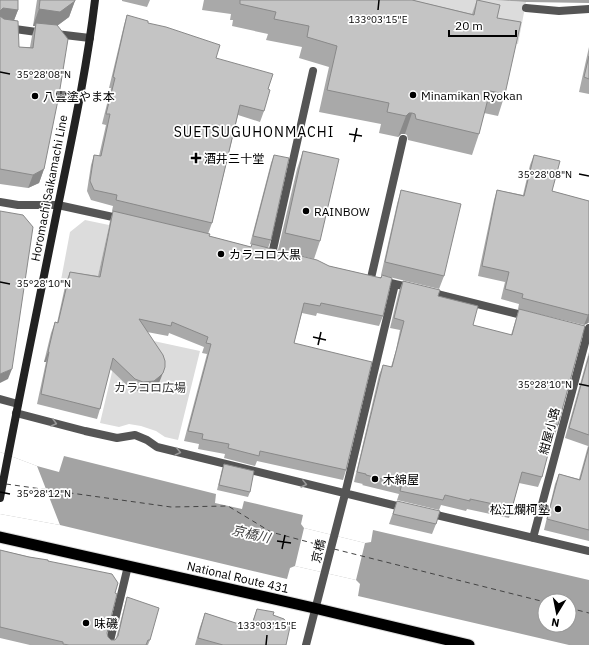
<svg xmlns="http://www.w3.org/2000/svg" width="589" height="645" font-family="'IBM Plex Sans','Noto Sans JP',sans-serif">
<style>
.green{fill:#dcdcdc}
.water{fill:#a3a3a3;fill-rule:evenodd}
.pier{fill:#fff}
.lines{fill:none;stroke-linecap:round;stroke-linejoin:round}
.ferry{stroke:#444;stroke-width:1;stroke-dasharray:5 4;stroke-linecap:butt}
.trunk-casing{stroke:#dbdbdb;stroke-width:13}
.service{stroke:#555;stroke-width:8}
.minor{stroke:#555;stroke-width:8}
.secondary{stroke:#222;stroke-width:8}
.trunk{stroke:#000;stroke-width:11}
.wall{fill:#a9a9a9}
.shaded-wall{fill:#898989}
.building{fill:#c4c4c4;stroke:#898989}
.oneway{stroke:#999}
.ticks{fill:none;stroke:#000;stroke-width:1.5}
.poi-dot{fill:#000;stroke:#fff;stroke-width:1.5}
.labels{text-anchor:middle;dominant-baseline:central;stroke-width:3.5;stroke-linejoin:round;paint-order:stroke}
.poi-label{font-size:12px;fill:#000;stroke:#fff;text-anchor:start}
.street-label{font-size:12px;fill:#000;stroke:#fff}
.park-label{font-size:12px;fill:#333;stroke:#fff}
.water-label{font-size:13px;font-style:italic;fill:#444;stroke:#fff}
.quarter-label{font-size:14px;letter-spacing:1px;fill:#000;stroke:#fff}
.ticks-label{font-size:10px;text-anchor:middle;fill:#000;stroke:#fff;stroke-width:3.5;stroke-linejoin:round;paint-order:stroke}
</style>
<rect width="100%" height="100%" fill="#fff"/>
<path class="green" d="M 402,0 L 495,0 L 526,2 L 518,44 L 489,39 Z
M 85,220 L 109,225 L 96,286 L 61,280 L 70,232 Z
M 121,334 L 200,351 L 178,440 L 165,437 L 156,431 L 141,426 L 129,424 L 119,427 L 100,423 Z"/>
<path class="water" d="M 495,0 L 589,0 L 589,3 L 526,2 Z
M 0,452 L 37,466 L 59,472 L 64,456 L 216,494 L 215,503 L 242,509 L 244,501 L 303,515 L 301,524 L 304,528 L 365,543 L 371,542 L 373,530 L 589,580 L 589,645 L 569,645 L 358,596 L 360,584 L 356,580 L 295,566 L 290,568 L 287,579 L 60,525 L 0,514 ZM 545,601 L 569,601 L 569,625 L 545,625 Z"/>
<path class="pier" d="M 0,452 L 37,466 L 60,525 L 0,514 Z
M 304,528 L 365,543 L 356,580 L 295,566 Z"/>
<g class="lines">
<path class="ferry" d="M 6,484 L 171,507 L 228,506 L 271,532 L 327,547
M 334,549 L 545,602
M 569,608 L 589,613"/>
<defs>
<path id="trunk" d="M 0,537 L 314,608 L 469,645"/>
</defs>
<use href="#trunk" class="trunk-casing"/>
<path class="service" d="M 272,254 L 313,71
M 371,278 L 403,139
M 109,645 L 128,566"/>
<path class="minor" d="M 526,8 L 559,11 L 589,9
M 0,27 L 44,33
M 56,34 L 90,38
M 0,202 L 18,205 L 58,205 L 122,219
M 382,281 L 412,288
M 429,292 L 526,316
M 574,328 L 589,332
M 0,399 L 18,404
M 16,413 L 85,431 L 117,438 L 135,435 L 147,440 L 157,447 L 405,508
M 428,513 L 589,551
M 533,538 L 589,328
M 306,645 L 345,494 L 395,284"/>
<path class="secondary" d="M 0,498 C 17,407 36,316 54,226 C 69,151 86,76 95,0"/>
<use href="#trunk" class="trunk"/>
</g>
<path class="wall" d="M 0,0 L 18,10 L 14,20 L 19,47 L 30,47 L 32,36 L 35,26 L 33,26 L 37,0 L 75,0 L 69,17 L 57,26 L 44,169 L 39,183 L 28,188 L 0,184 Z
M 122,0 L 150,0 L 147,7 L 122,1 Z
M 204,0 L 412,0 L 472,14 L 477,0 L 497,18 L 505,94 L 498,116 L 484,113 L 479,134 L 472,155 L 408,140 L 407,135 L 405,134 L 401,134 L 398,137 L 379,133 L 381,124 L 319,112 L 329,67 L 299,58 L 302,47 L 266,40 L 268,34 L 232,26 L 233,20 L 230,20 L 231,14 L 202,10 Z
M 127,15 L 148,23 L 216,58 L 268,89 L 264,111 L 260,122 L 238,115 L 212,223 L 208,234 L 112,211 L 113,206 L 91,200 L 87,191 L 91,165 L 94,155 L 99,156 L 106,125 L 102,124 L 111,88 L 109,88 L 124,25 Z
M 589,47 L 589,94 L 579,92 Z
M 303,151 L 320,241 L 314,259 L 278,250 L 297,169 Z
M 274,155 L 271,240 L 268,248 L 250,244 L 271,163 Z
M 534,155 L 552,191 L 589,201 L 589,323 L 588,323 L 584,325 L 518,309 L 519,304 L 501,299 L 505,282 L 478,276 L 494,200 L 497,190 L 523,195 L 530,165 Z
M 401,190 L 444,276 L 439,289 L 381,275 L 397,204 Z
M 113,211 L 251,247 L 329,266 L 381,278 L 382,275 L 383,316 L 379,326 L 317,313 L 316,316 L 302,313 L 294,343 L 346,470 L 343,480 L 257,461 L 255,466 L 224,458 L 225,454 L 198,449 L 199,444 L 184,441 L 207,354 L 202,353 L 204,347 L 169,333 L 168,336 L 147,332 L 159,383 L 155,388 L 150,391 L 140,392 L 131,389 L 110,369 L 100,409 L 97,419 L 37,404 L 46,362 L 44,362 L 51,333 L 55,322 L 57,323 L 66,282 L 70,272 L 98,276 L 110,221 Z
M 403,281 L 438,296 L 473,325 L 511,335 L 519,309 L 558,425 L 555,435 L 553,434 L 542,477 L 538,487 L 519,483 L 512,508 L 509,518 L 467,509 L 466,511 L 441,505 L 439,510 L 397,500 L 399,494 L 362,485 L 363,484 L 354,482 L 379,375 L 383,365 L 391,367 L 396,350 L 400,330 L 390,328 L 399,291 Z
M 589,352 L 589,541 L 544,530 L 555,484 L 559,474 L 579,479 L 588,446 L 565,438 Z
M 224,464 L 250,492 L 248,497 L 217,490 L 222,469 Z
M 397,501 L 436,524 L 432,534 L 389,524 Z
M 0,550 L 48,561 L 115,593 L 107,633 L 108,637 L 111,640 L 115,640 L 116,638 L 124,608 L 127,597 L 150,640 L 148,645 L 30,645 L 0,638 Z
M 257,609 L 273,615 L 286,645 L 195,645 L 200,627 L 205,613 L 250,628 Z"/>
<path class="shaded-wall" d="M 75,1 L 69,17 L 54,28 L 36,23 L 35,26 L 33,26 L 39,9 Z
M 3,8 L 18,10 L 13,23 L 0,22 L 0,11 Z
M 409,113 L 412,113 L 405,134 L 401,134 L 398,137 L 406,116 Z
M 44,169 L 39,183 L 28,188 L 33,175 Z
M 589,314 L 589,320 L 588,323 L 584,325 L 588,315 Z
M 48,352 L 49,352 L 46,362 L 44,362 Z
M 12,369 L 8,379 L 0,383 L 0,374 Z
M 163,373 L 159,383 L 155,388 L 150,391 L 140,392 L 143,382 Z"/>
<path class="building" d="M 0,0 L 18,0 L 18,10 L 3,8 L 0,11 L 0,16 L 4,19 L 18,21 L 19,47 L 33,48 L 36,23 L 57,25 L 68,39 L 59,95 L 44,169 L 33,175 L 0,169 Z
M 40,0 L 75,0 L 75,1 L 60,12 L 39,9 Z
M 240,0 L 412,0 L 474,15 L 477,0 L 500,5 L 497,18 L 521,22 L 505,94 L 490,91 L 479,134 L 416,119 L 415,114 L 412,113 L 409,113 L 406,116 L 387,112 L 389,103 L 327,90 L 337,46 L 307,37 L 309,26 L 274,19 L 276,12 L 240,4 Z
M 127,15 L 148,21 L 148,23 L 166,27 L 220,45 L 216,58 L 273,74 L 268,89 L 270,90 L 264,111 L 240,105 L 212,223 L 116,200 L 117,195 L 94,190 L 90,181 L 94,155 L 101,156 L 110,114 L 106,114 L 115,78 L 113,77 Z
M 589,56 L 589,79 L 584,77 Z
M 303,151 L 339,159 L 320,241 L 285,233 Z
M 274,155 L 289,158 L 271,240 L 253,236 Z
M 534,155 L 560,161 L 552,191 L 589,201 L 589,314 L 588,315 L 522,298 L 523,294 L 505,289 L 509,272 L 482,266 L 497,190 L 524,196 Z
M 401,190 L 461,204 L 444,276 L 385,262 Z
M 0,211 L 23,215 L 33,227 L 12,369 L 0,374 Z
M 113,211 L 210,234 L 209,236 L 251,247 L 252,244 L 317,260 L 329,266 L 381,278 L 382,275 L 392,278 L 383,316 L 321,303 L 320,306 L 304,303 L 294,343 L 372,362 L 346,470 L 260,451 L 259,456 L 228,448 L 229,444 L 202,439 L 203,434 L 188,431 L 211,344 L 206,343 L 208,337 L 172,322 L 171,326 L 139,319 L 163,355 L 165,361 L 165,367 L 163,373 L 159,377 L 154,381 L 143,382 L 135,379 L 113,358 L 100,409 L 41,394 L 49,352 L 48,352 L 55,322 L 58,323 L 70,272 L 100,277 Z
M 403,281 L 440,290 L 438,296 L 478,306 L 473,325 L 512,335 L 519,309 L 585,326 L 558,425 L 556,424 L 542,477 L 522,472 L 512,508 L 470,499 L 470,501 L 445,495 L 443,500 L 400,491 L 402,484 L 366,475 L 366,474 L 357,472 L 383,365 L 392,367 L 399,340 L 404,321 L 394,318 Z
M 589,356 L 589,435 L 569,428 Z
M 589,447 L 589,530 L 547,519 L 559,474 L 580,480 Z
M 224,464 L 254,471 L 250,492 L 219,485 Z
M 397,501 L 440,511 L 436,524 L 393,514 Z
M 0,550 L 29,557 L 48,560 L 48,561 L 112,574 L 118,583 L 115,593 L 117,594 L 107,633 L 108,637 L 111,640 L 115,640 L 118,636 L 127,597 L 159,608 L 150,640 L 148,640 L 146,645 L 69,645 L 63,644 L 63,642 L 0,627 Z
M 257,609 L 274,612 L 273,615 L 284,619 L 290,627 L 286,645 L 223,645 L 198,638 L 205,613 L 251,628 Z"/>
<defs><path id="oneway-chevron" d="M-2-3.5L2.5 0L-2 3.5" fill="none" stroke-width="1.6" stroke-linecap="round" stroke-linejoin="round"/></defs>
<g class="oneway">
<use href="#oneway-chevron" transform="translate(54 423) rotate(15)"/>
<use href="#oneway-chevron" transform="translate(178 452) rotate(14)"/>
<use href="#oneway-chevron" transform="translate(304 484) rotate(14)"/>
</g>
<path class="ticks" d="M 378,10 L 379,0M 0,72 L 10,74M 349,134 L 362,136M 354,142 L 357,128M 579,174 L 589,176M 0,282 L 10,284M 313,337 L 326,340M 318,345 L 321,332M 579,384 L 589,386M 0,492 L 10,494M 277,541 L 291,543M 282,549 L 285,535M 266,645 L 267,635"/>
<g class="poi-dot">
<circle cx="413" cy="95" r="4"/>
<circle cx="35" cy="96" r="4"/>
<path d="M194 152h4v4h4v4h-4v4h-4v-4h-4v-4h4z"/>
<circle cx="306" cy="211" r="4"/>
<circle cx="221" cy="254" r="4"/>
<circle cx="375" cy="479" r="4"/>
<circle cx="558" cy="509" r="4"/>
<circle cx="86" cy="623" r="4"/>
</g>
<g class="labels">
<g class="poi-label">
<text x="421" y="95">Minamikan Ryokan</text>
<text x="43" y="96">八雲塗やま本</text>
<text x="204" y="158">酒井三十堂</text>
<text x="314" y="211">RAINBOW</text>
<text x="229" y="254">カラコロ大黒</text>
<text x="383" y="479">木綿屋</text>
<text x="550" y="509" text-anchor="end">松江爛柯塾</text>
<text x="94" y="623">味磯</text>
</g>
<g class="street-label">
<text transform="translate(49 188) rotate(-79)">Horomachi Saikamachi Line</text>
<text transform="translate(549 431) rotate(-75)">紺屋小路</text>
<text transform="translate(318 551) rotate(-77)">京橋</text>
<text transform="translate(238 577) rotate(13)">National Route 431</text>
</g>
<g class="park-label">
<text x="150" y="387">カラコロ広場</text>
</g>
<g class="water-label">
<text transform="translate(251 534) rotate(13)">京橋川</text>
</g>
<g class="quarter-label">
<text x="254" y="132">SUETSUGUHONMACHI</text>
</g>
</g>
<g class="ticks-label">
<text x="378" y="23">133°03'15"E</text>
<text x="44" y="78">35°28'08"N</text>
<text x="545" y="178">35°28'08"N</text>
<text x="44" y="287">35°28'10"N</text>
<text x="545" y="388">35°28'10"N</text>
<text x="44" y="497">35°28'12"N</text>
<text x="267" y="629">133°03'15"E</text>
</g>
<g transform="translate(557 613) rotate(190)"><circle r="19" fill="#ffffff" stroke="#999999"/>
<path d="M0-3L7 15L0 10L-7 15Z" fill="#000000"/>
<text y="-6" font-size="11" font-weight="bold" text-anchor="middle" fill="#000000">N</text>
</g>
<path d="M449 30v6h67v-6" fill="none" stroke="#000000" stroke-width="2"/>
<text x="455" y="30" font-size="12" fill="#000000" stroke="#ffffff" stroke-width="3" paint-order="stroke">20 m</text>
</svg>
